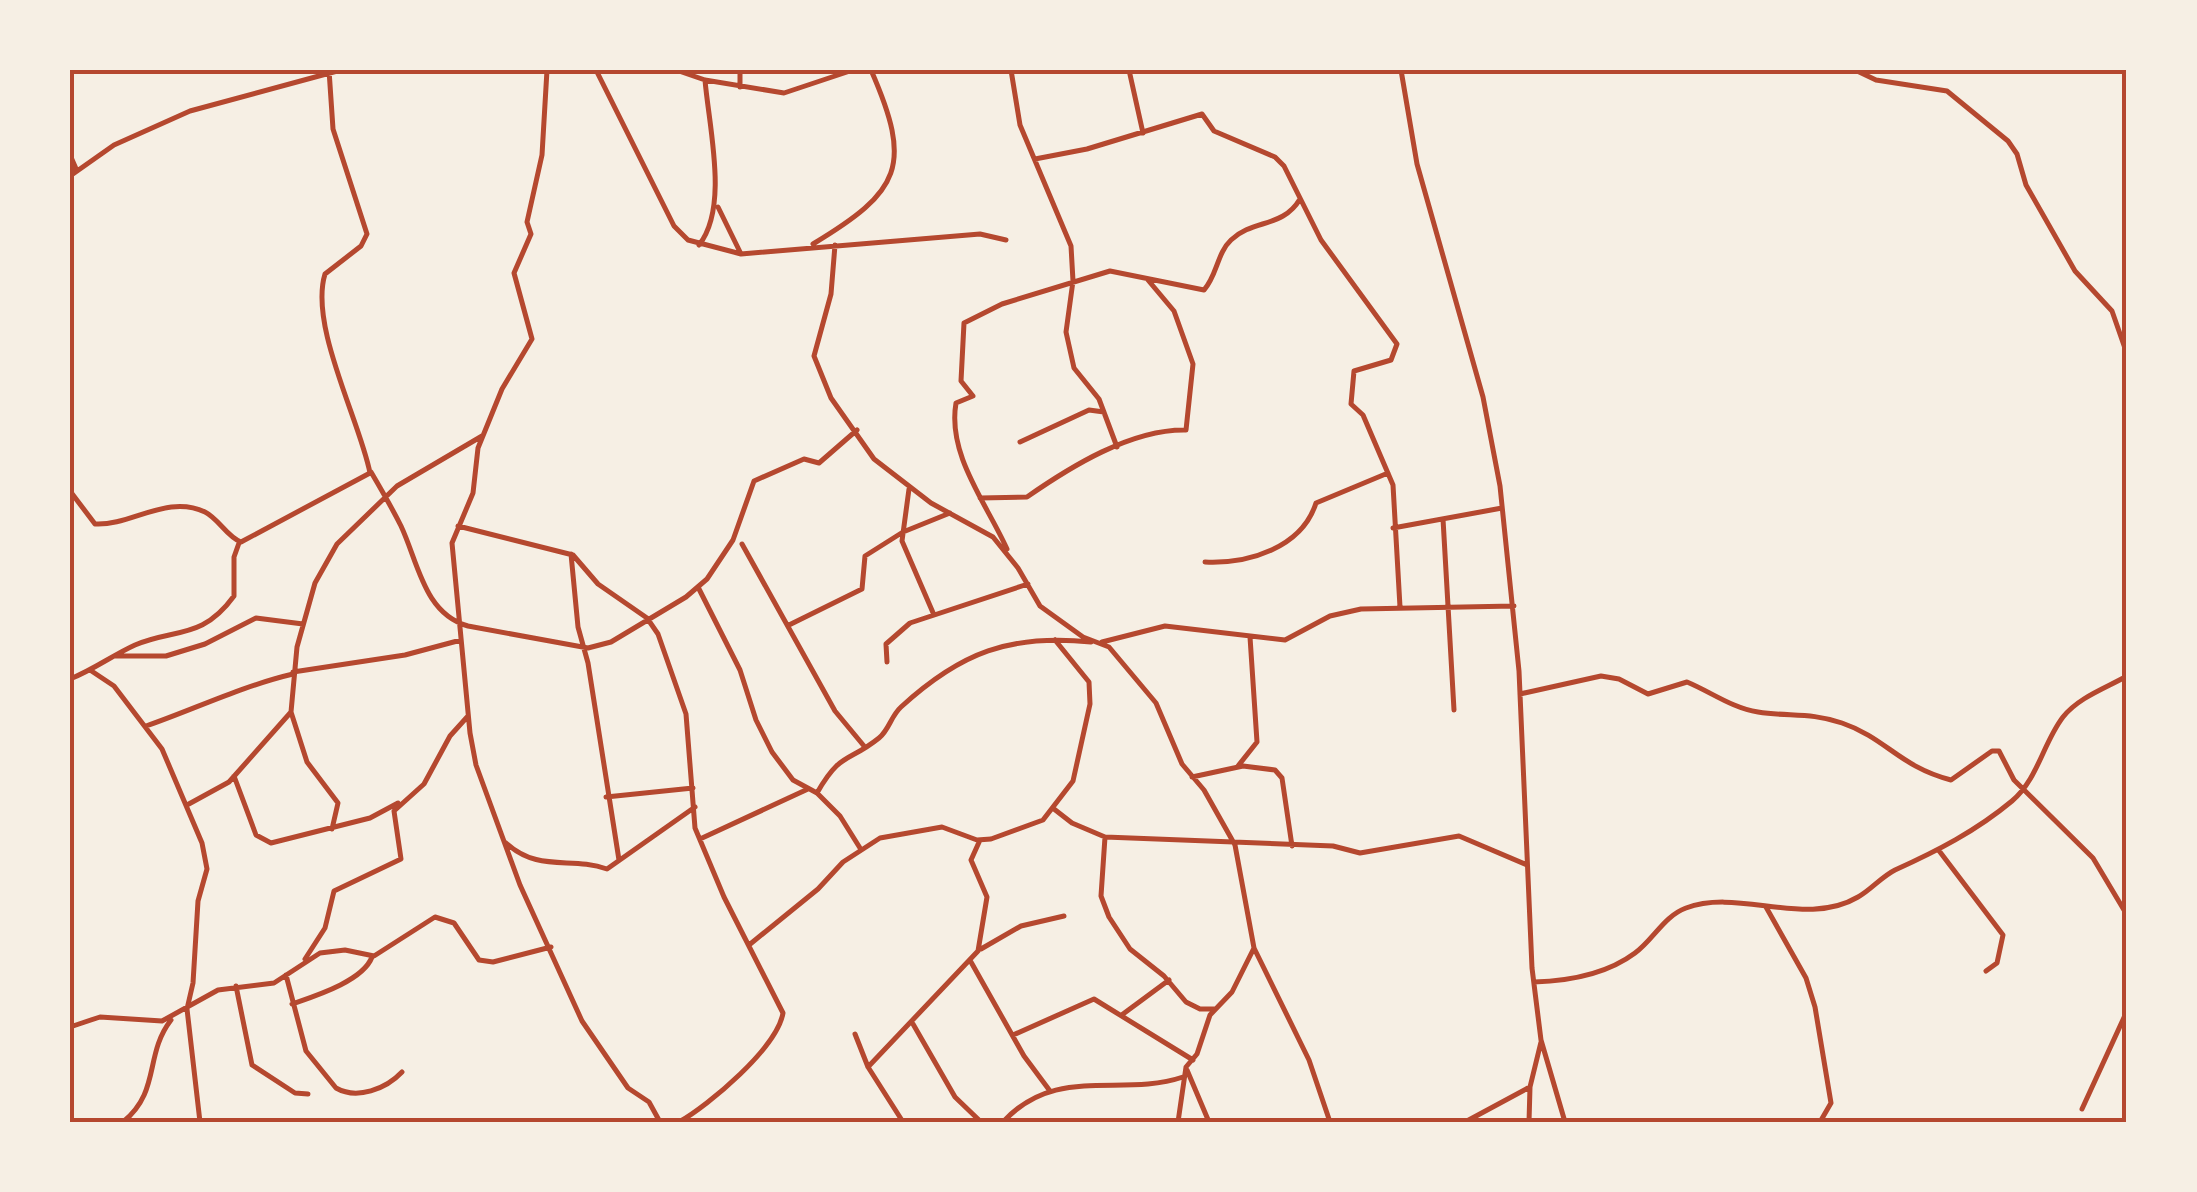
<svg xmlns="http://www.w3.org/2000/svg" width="2197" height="1192" font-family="'PT Sans',sans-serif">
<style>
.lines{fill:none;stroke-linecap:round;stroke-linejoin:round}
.minor{stroke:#b5482f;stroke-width:5}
.neatline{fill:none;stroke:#b5482f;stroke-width:4}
</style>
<rect width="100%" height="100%" fill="#f6efe4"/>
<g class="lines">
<path class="minor" d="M 547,70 L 542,155 L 527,222 L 531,234 L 514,273 L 532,339 L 502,389 L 478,448 L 473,493 L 452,543 L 470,733 L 476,765 L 520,885 L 582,1021 L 628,1088 L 649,1102 L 660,1122
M 596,70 L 674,226 L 688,240 L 741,254 L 980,234 L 1006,240
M 676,70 L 705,80 L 784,93 L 853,70
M 1011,70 L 1020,125 L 1071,246 L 1073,281 L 1066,332 L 1074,368 L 1099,399 L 1117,447
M 1129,70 L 1143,133
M 1401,70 L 1417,164 L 1483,397 L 1500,486 L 1519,671 L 1532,968 L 1541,1040 L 1565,1122
M 1855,70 L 1876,80 L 1947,91 L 2008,141 L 2017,154 L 2026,185 L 2075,271 L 2112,311 L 2127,354
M 740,87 L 740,70
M 70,155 L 77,171
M 1035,159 L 1087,149 L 1202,114 L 1214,131 L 1275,157 L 1284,166 L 1321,240 L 1397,344 L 1391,360 L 1354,371 L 1351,404 L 1363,415 L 1393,485 L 1400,607
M 70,176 L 114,145 L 190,111 L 341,70
M 718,207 L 741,254
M 813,244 C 901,191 913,166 871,70
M 699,245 C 729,207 709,128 705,80
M 835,245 L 831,294 L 814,356 L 831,398 L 874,459 L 931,503 L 993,537 L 1018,568 L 1040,606 L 1083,637 L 1109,647 L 1156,703 L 1182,764 L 1204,790 L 1235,845 L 1254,948 L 1309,1060 L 1330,1122
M 1020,442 L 1089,410 L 1104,412
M 371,472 C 381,489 392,508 401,526 C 418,562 424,614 468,626 L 588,648 L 611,642 L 686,597 L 707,579 L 733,540 L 754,481 L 804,459 L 819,463 L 857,430
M 909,489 L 902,541 L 934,615
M 70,491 L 95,524 C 131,526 167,494 205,512 C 219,519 227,537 241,542 L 370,473 C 360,421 309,326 325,274 L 361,246 L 367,234 L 333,129 L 329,70
M 980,498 L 1027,497 C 1070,467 1131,429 1186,430 L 1193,364 L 1174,311 L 1148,280
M 1443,519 L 1454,710
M 458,526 L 573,555 L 598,584 L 647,618 L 658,634 L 686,714 L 695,828 L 724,897 L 783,1013 C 777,1048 709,1105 679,1122
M 1393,528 L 1502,508
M 742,544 L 835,711 L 864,746
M 1007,549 C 987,504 947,455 956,403 L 973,396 L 961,381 L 964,323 L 1002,304 L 1110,271 L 1204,290 C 1217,276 1217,253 1231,240 C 1253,219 1283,228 1300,199
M 571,554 L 578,627 L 588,663 L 619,860
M 1205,562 C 1250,564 1302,547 1316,503 L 1388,473
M 698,587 L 740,670 L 756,720 L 772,752 L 793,780 L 817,793 L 840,816 L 860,848
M 789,625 L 862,589 L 865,556 L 903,532 L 950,513
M 1102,642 L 1165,626 L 1285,640 L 1330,616 L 1361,609 L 1514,606
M 116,656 L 166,656 L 205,644 L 256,618 L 303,624
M 887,662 L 886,644 L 910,623 L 1028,584
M 90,670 L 114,686 L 162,749 L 202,843 L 207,869 L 198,901 L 193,983 L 187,1009 L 200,1122
M 293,672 L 405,655 L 461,640
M 70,679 C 93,670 113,655 135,645 C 175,628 202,640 234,596 L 234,557 L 239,543
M 1520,694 L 1601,676 L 1619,679 L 1648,694 L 1687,682 C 1711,692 1732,708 1758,712 C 1789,717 1810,712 1842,723 C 1886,738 1900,767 1951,780 L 1992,751 L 1999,751 L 2014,780 L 2093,858 L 2127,915
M 291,712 L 307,762 L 338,803 L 332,829
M 146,726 C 195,709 242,686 293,674
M 1238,766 L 1257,742 L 1250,637
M 234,776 L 256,835 L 271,843 L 370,818 L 398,803
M 1192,777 L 1243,766 L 1275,770 L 1282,778 L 1292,846
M 817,793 C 841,751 848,763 879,738 C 889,730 891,716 901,707 C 961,652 1010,634 1091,642
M 606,797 L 693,788
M 187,805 L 229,782 L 291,712 L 297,647 L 315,583 L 337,544 L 397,486 L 482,436
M 1054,809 L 1072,823 L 1105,837 L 1333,846 L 1360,853 L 1459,836 L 1527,865
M 1105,837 L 1101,896 L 1109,917 L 1130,949 L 1164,976 L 1186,1002 L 1200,1009 L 1215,1009
M 700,839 L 808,789
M 506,843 C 539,873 571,856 607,869 L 695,807
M 1940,852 L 2003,935 L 1997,963 L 1986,971
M 1766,907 L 1806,978 L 1815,1007 L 1831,1103 L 1820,1122
M 749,945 L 818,889 L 843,862 L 880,838 L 942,827 L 977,840 L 991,839 L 1043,820 L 1073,781 L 1090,704 L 1089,682 L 1055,640
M 981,949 L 1021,926 L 1064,916
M 305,959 L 325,928 L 334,891 L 401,859 L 394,811 L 424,784 L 450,736 L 468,716
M 971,962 L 1024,1056 L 1050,1091
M 286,975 L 306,1051 L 336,1088 C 357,1100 386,1089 402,1072
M 1534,982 C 1568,981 1607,974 1635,953 C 1653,940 1664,916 1686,908 C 1739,888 1806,928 1858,897 C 1871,890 1881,877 1895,870 C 1937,851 1976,831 2012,801 C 2038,779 2043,743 2063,717 C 2079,697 2106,688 2127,676
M 236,986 L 252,1065 L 295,1093 L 308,1094
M 292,1004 C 315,996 363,981 372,957
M 1123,1014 L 1169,980
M 913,1024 L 955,1097 L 981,1122
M 70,1027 L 100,1017 L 162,1021 L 218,990 L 274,983 L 320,953 L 345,950 L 374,956 L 435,917 L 454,923 L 479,960 L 493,962 L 551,947
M 855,1034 L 868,1067 L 903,1122
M 1013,1035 L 1094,999 L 1193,1060
M 868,1067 L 978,951 L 987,897 L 971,860 L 980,840
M 1187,1070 L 1209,1122
M 2082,1109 L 2127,1011
M 123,1122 C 161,1091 144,1055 171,1020
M 1003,1122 C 1056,1064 1121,1098 1183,1077
M 1178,1122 L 1186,1067 L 1197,1054 L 1210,1015 L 1232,992 L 1254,948
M 1465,1122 L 1528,1088
M 1529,1122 L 1530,1087 L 1541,1042"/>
</g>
<rect width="2197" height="1192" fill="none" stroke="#f6efe4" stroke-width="145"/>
<rect x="72" y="72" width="2052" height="1048" class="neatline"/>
</svg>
